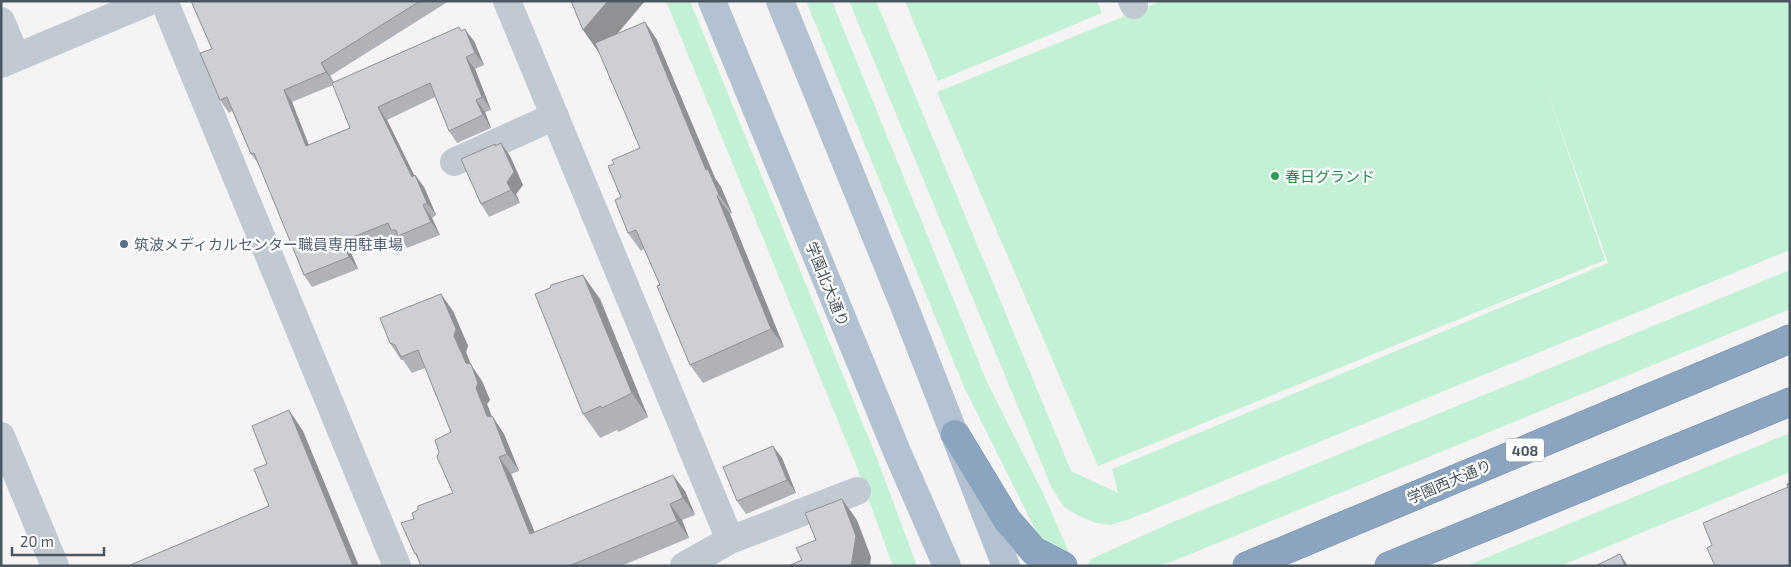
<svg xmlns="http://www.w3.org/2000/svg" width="1791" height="567" font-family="'Exo 2','Noto Sans JP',sans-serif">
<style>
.green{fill:#c3f1d5}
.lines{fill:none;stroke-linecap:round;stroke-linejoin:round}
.highway-casing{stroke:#7690ad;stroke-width:29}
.minor{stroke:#c1cad2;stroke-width:28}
.major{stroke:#b3c2d1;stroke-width:28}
.highway{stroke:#8ba5c1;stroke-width:28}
.wall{fill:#b0b2b7;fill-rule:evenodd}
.shaded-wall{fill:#909195}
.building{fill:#cdcfd5;stroke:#909195}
.leisure-dot{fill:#2e9e5b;stroke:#fff;stroke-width:2}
.service-dot{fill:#5c6f8a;stroke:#fff;stroke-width:2}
.labels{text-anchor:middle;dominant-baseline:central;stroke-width:4.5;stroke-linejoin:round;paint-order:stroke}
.shield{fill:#fff;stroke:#808990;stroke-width:1}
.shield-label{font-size:14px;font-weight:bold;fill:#4a5661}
.leisure-label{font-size:15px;fill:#27864d;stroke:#fff;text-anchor:start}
.service-label{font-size:15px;fill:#4e5e75;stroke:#fff;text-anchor:start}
.street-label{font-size:15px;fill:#4a5661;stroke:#fff}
</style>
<rect width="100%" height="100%" fill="#f5f3f3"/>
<path class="green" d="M 666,1 L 690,1 L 876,456 L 917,566 L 893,566 L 856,465 Z
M 806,1 L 832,1 L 987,382 L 1043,493 L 1069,552 L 1068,560 L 1059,554 L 1037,533 L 964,387 Z
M 849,1 L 876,1 L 1071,471 L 1118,493 L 1112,469 L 1608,263 L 1545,85 L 1605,260 L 1098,466 L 937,92 L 1162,1 L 1790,1 L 1790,250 L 1130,519 L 1110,525 L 1096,523 L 1079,516 L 1064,507 L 1051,486 Z
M 905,1 L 1097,1 L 1102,13 L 938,81 Z
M 1790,270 L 1790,309 L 1171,562 L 1156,566 L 1087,566 L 1091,559 L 1173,522 Z
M 1790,433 L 1790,472 L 1560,566 L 1466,566 Z"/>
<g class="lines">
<defs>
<path id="highway" d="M 955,434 L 1007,520 L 1034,551 L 1063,566
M 1247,566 L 1790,339
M 1389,566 L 1790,402"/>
</defs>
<use href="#highway" class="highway-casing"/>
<path class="minor" d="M 164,1 L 397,566
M 507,1 L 730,540 L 684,566
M 1132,1 L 1134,5
M 1,21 L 16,57
M 1,64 L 150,1
M 454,162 L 555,116
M 1,436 L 55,566
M 730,540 L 857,491"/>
<path class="major" d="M 712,1 L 898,454 L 947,566
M 780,1 L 903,303 L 1006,566"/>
<use href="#highway" class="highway"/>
</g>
<path class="wall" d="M 191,1 L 449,1 L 330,76 L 334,82 L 462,31 L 474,41 L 484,65 L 475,69 L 491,110 L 485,112 L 491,128 L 457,143 L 449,131 L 435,97 L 387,120 L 414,175 L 415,175 L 424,187 L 436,215 L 432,218 L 440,235 L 407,248 L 403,242 L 400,243 L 395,236 L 351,253 L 358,269 L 312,287 L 304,275 L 260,166 L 251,154 L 232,111 L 229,113 L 220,100 L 212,49 ZM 333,85 L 350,128 L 309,145 L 292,102 Z
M 571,1 L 644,1 L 644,2 L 617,34 L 645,22 L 657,40 L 715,178 L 721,187 L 732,213 L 730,214 L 784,347 L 703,383 L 690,365 L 660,285 L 644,249 L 641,251 L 628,233 L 614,164 L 640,148 L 600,54 L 583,30 Z
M 496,145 L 510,156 L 523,185 L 516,194 L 520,203 L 489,217 L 481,204 Z
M 600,299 L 648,417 L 619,432 L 617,430 L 600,438 L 583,414 Z
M 453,311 L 468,346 L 466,352 L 471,365 L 482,381 L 490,400 L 487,404 L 492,417 L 504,434 L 519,471 L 511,474 L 534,532 L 685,491 L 695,515 L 682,520 L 689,538 L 621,566 L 421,566 L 419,560 L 415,554 L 414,519 L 453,493 L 451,432 L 425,368 L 412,373 L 403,360 L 401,360 L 390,343 Z
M 773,446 L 782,458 L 796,493 L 746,514 L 737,501 Z"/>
<path class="shaded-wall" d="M 608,1 L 644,1 L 644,2 L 600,54 L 583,30 Z
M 645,22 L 657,40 L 715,178 L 721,187 L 732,213 L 719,195 L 706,170 Z
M 465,29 L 474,41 L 484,65 L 475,53 Z
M 466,57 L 475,69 L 491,110 L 482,97 Z
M 321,63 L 330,76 L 335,84 L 326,72 Z
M 284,90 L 292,102 L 314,159 L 306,146 Z
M 476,100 L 485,112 L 491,128 L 483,115 Z
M 378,107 L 387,120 L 421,189 L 412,177 Z
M 501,143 L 510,156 L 523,185 L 516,194 L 520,203 L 511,190 L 507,182 Z
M 415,175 L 424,187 L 436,215 L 427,203 Z
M 717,196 L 730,214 L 784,347 L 771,329 Z
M 423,205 L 432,218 L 440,235 L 431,222 Z
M 343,241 L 351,253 L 358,269 L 349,257 Z
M 583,275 L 600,299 L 648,417 L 632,393 Z
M 441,294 L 453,311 L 468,346 L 466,352 L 471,365 L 482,381 L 490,400 L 487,404 L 498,433 L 487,416 L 454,336 Z
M 289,410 L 303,431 L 359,566 L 353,566 Z
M 493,417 L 504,434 L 519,471 L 507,454 Z
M 773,446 L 782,458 L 796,493 L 787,480 Z
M 499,457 L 511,474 L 542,550 L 530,534 Z
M 673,475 L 685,491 L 695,515 L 683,498 Z
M 842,499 L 857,520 L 871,557 L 870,566 L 851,566 Z
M 670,504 L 682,520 L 689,538 L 677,521 Z
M 1620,554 L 1628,566 L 1625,566 Z"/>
<path class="building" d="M 191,1 L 420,1 L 321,63 L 326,72 L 284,90 L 306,146 L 350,128 L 332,83 L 459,27 L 461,31 L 465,29 L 475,53 L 466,57 L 482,97 L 476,100 L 483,115 L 449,131 L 430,83 L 378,107 L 412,177 L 415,175 L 427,203 L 423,205 L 431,222 L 398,236 L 396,230 L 391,230 L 388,223 L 343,241 L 349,257 L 304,275 L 254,153 L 251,154 L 227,97 L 220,100 L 200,53 L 212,49 Z
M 571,1 L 608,1 L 583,30 Z
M 645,22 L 706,170 L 708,169 L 719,195 L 717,196 L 771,329 L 690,365 L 657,286 L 660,285 L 636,230 L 628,233 L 615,200 L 621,197 L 608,166 L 614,164 L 612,160 L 640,148 L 595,43 Z
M 501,143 L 514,172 L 507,182 L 511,190 L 481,204 L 461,159 L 495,144 L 495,146 Z
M 583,275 L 632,393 L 602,408 L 601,406 L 583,414 L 535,294 L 550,288 L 551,285 Z
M 441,294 L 456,329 L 454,336 L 466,363 L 471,364 L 478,383 L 476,388 L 487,416 L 493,417 L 507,454 L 499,457 L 530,534 L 673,475 L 683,498 L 670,504 L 677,521 L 569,566 L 421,566 L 416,553 L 415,554 L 401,523 L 414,519 L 412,513 L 418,510 L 418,506 L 453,493 L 437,457 L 439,452 L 435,440 L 451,432 L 418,350 L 401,357 L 395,345 L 390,343 L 380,318 Z
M 289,410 L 353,566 L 128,566 L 269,506 L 254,469 L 267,464 L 252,426 Z
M 773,446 L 787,480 L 737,501 L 723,467 Z
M 1790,483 L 1790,566 L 1715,566 L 1707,548 L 1712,545 L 1703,523 L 1788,487 L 1787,484 Z
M 842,499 L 856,536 L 851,566 L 788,566 L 802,560 L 796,548 L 816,540 L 805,513 Z
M 1620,554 L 1625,566 L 1595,566 Z"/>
<circle class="leisure-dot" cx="1275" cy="176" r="5"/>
<circle class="service-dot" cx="124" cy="244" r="5"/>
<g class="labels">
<rect class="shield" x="1506" y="438.5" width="38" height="23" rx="4"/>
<g class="shield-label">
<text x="1525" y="450">408</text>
</g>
<g class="leisure-label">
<text x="1285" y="176">春日グランド</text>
</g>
<g class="service-label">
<text x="134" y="244">筑波メディカルセンター職員専用駐車場</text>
</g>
<g class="street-label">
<text transform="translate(828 284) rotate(68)">学園北大通り</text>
<text transform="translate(1449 481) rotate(-23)">学園西大通り</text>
</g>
</g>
<rect width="1791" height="567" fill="none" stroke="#4a5661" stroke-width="5"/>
<path d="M12 547v8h92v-8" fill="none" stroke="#4a5661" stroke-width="2.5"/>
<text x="20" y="547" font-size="15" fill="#4a5661" stroke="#ffffff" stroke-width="4" paint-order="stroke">20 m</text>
</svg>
